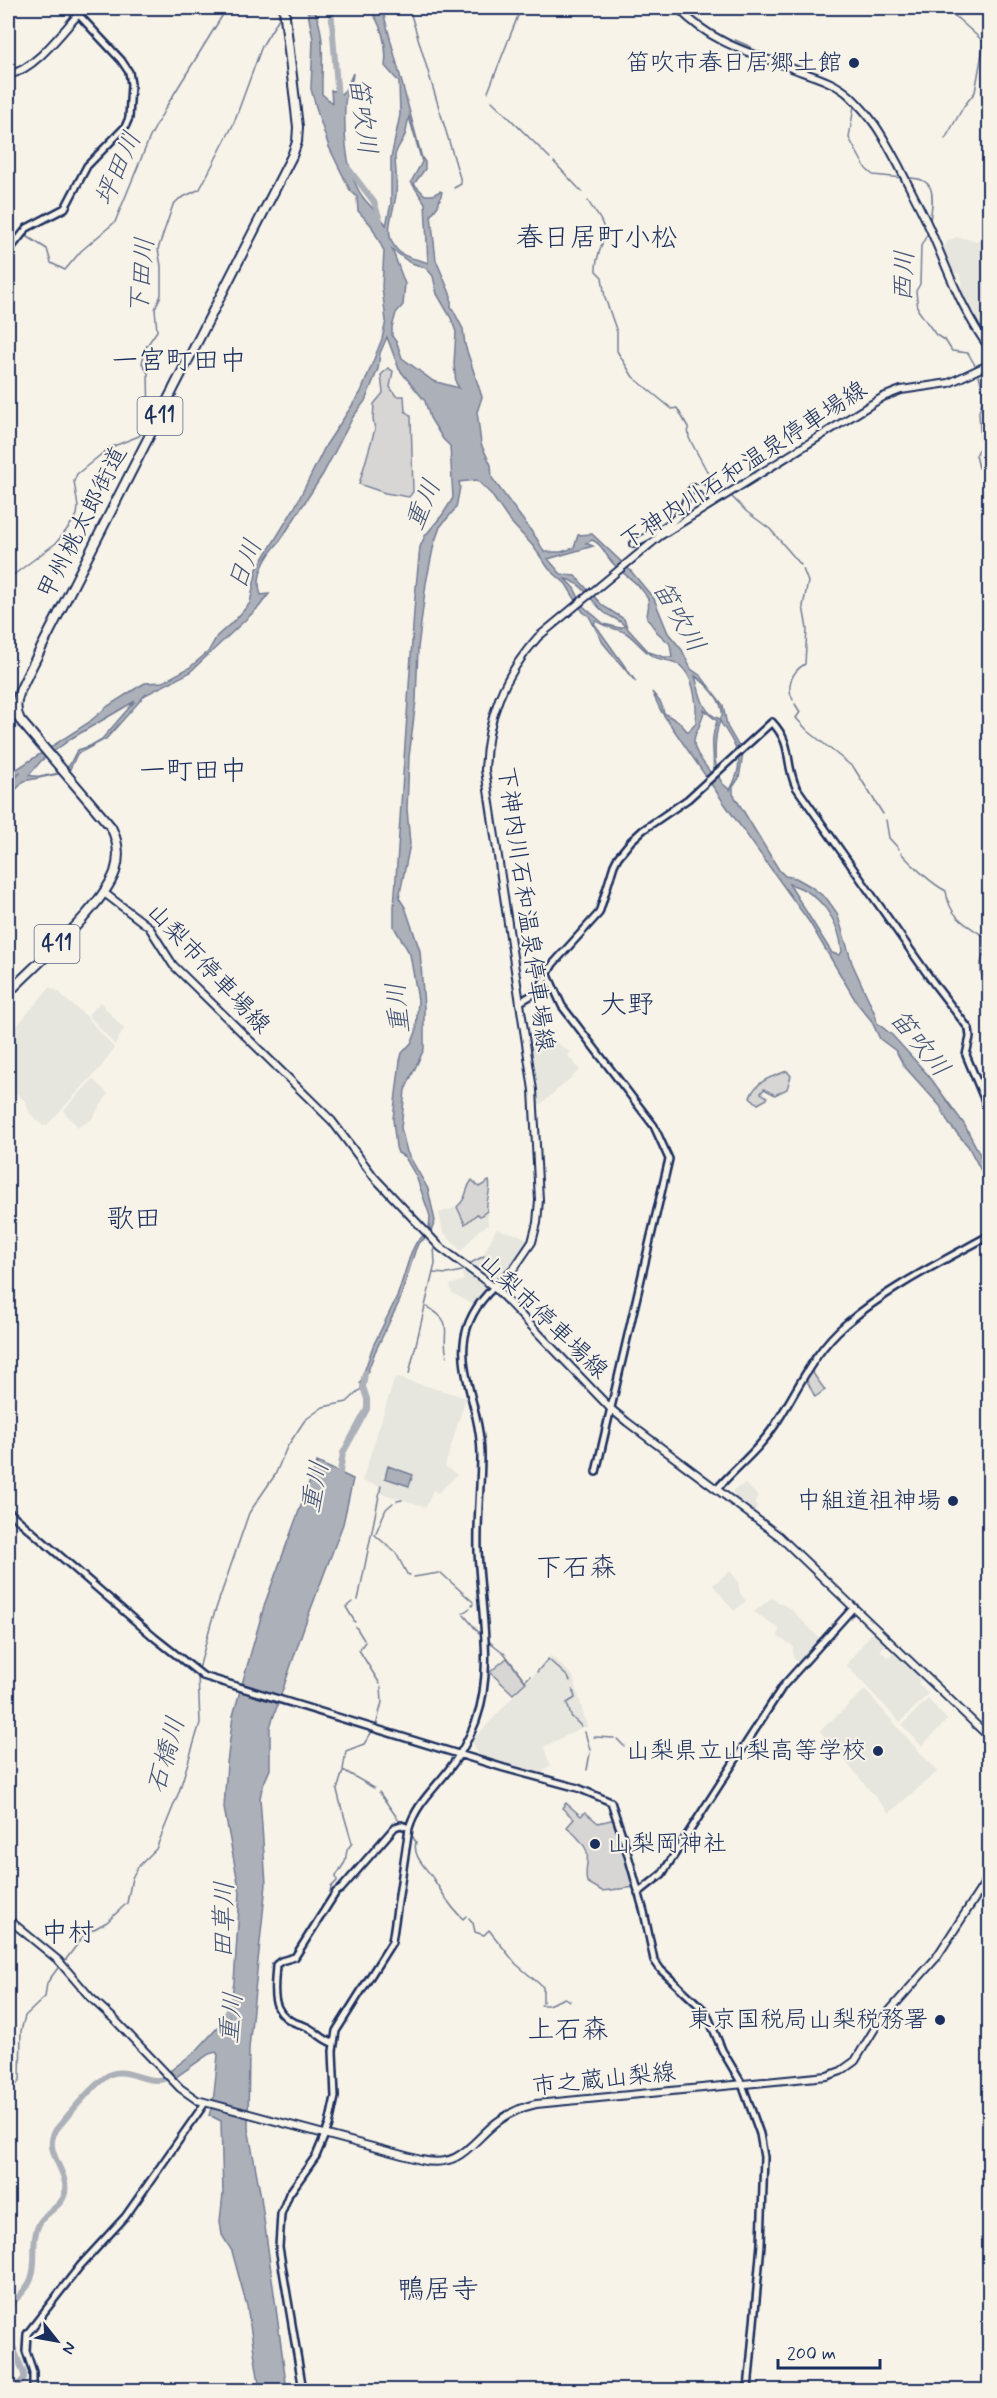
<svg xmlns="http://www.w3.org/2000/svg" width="997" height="2398" font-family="Mynerve,'Klee One',sans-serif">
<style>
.built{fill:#e6e5de}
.green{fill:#d7d6d4;stroke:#798299;stroke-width:1.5}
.water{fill:#acb0b9;stroke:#727c95;stroke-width:1.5;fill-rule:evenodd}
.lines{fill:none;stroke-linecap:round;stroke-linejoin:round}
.stream{stroke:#727c95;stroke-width:1.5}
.river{stroke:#acb0b9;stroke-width:6}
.minor-casing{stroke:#1b2f5e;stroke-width:10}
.major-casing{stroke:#1b2f5e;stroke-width:10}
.highway-casing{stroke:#1b2f5e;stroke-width:12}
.minor{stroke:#f7f3e8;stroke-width:5}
.major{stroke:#f7f3e8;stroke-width:6}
.highway{stroke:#f7f3e8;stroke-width:8}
.poi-dot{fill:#1b2f5e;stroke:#f7f3e8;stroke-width:2}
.labels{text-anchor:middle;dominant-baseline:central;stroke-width:4.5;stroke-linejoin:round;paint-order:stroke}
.shield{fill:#f7f3e8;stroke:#5d6a87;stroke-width:1.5}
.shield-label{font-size:22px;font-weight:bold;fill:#1b2f5e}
.poi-label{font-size:24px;fill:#1b2f5e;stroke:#f7f3e8;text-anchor:end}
.street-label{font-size:24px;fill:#1b2f5e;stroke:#f7f3e8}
.water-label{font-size:26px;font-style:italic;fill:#465679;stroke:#f7f3e8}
.quarter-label{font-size:27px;fill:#1b2f5e;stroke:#f7f3e8}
</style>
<rect width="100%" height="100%" fill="#f7f3e8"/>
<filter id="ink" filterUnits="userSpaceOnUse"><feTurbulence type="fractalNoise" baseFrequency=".0167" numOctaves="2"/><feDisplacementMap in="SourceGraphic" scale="12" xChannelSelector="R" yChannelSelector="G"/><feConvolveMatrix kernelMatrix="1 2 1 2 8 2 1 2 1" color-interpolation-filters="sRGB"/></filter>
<g filter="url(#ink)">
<path class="built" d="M 956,237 L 988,243 L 986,258 L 990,272 L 989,343 L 965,306 L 957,286 L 963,284 L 959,273 L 953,274 L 941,250 L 942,246 L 947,244 L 946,242 Z
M 50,987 L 60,992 L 64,998 L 85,1015 L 114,1048 L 101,1067 L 47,1125 L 43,1126 L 30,1114 L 25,1101 L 10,1087 L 8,1089 L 8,1036 Z
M 100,1002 L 124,1029 L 115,1045 L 88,1015 Z
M 534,1037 L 551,1039 L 570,1052 L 568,1056 L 580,1070 L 541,1104 L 535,1105 L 529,1059 L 533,1053 Z
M 93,1079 L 108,1094 L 91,1120 L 78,1127 L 63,1111 Z
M 457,1207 L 465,1223 L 478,1213 L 480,1216 L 487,1211 L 488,1225 L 479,1230 L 461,1251 L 443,1232 L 439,1213 Z
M 496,1229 L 519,1235 L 532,1242 L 478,1307 L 452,1293 L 450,1285 L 464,1280 L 462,1274 L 483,1256 Z
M 395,1377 L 467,1398 L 465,1400 L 445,1466 L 457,1475 L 438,1493 L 433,1490 L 426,1507 L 378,1492 L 379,1486 L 362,1481 Z
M 745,1484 L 758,1496 L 754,1503 L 758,1506 L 751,1514 L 734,1502 L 733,1490 Z
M 730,1571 L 738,1581 L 740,1593 L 746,1601 L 734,1611 L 713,1585 Z
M 771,1598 L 791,1609 L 822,1641 L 800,1665 L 793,1657 L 793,1646 L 778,1637 L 779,1628 L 754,1612 Z
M 874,1630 L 886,1642 L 880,1650 L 888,1658 L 896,1650 L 923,1676 L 918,1683 L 928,1694 L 900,1722 L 846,1665 Z
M 551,1656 L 573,1676 L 587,1727 L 580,1728 L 544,1747 L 550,1766 L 538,1776 L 480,1757 L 472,1741 Z
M 865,1690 L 937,1772 L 889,1813 L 820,1731 Z
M 928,1699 L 947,1720 L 922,1746 L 902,1725 Z"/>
<path class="green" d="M 388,368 L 393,371 L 390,387 L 396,396 L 404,396 L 405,411 L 411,416 L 413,492 L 409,497 L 385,493 L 359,484 L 375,429 L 373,420 L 374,404 L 383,393 L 381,375 Z
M 787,1071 L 791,1076 L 787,1089 L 775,1095 L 764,1089 L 761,1093 L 767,1097 L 767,1099 L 758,1104 L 750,1097 C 757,1080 772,1077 787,1071 Z
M 472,1180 L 479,1187 L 489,1181 C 492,1192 485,1200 487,1211 L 480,1216 L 477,1214 L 465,1224 L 457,1207 C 469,1196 464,1190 472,1180 Z
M 810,1369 L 825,1390 L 815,1397 L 805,1377 Z
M 507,1658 L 526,1682 L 513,1694 L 490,1672 Z
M 566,1803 L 581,1816 L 585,1812 L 598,1823 L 616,1819 L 636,1887 L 602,1891 L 587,1882 C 584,1872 589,1861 587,1852 C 584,1842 574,1834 567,1827 L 574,1819 L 562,1808 Z"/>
<path class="water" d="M 307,8 L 313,8 C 327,34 321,65 322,94 L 332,103 L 331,90 L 341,94 L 346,89 L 353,73 C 353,85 345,92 345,104 C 344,135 345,175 365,200 C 372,208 380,215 386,225 L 391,204 L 391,158 L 400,115 L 399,82 L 385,66 C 388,47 381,21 368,8 L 382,8 L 422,158 L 425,162 L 425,169 L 414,184 L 425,195 L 433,195 L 440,191 L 442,192 L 438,206 L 431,215 L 436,260 L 451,296 L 451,306 L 463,329 L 465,345 L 482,397 L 477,412 L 478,419 L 481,444 L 491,465 L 492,478 L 537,539 L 544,552 L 561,552 L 574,548 L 578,535 L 592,534 L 630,570 L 654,599 L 668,633 L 682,650 L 691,669 L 701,676 L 723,705 L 727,726 L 743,754 L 739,778 L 733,787 L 733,794 L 779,870 L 785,876 L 796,878 L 810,886 L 827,899 L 837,913 L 852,963 L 875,1014 L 877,1023 L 892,1035 L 929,1076 L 964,1124 L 989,1172 L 989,1186 L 968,1146 L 949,1124 L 940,1106 L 904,1066 L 896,1051 L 880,1039 L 871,1020 L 857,1003 L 810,923 L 731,813 L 661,711 L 652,692 L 661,703 L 664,713 L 679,722 L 688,732 L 696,723 C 697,705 695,669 673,662 C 665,659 657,660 651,655 C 643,650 633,637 626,633 C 616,628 608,629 596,621 L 594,623 L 636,682 L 634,680 L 603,643 L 589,616 L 583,612 L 566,584 L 549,569 L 533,546 L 508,519 L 491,494 L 477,480 L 459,482 L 460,487 L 456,508 L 440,527 L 434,544 L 426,583 L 418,648 L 416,700 L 409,757 L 407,809 L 410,844 L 399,898 L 405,907 L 420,951 L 424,1007 L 424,1049 L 405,1090 L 401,1128 L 407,1152 L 428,1189 L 435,1221 L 430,1234 L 418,1244 L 415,1251 L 400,1300 L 375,1352 L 366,1376 L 360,1384 L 373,1346 L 397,1297 L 411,1253 L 416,1243 L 429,1230 L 430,1216 L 416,1176 L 405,1157 L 398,1153 L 396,1147 L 393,1119 L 400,1061 L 402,1053 L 412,1042 L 416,1032 L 418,1000 L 410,954 L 394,927 L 394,908 L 415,597 L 420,547 L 425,536 L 443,514 L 453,498 L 450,446 L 443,439 L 430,418 L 425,401 L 399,369 L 387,337 L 380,353 L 378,369 L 365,401 L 353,417 L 323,474 L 280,541 C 267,555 254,575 261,595 L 269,594 L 259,607 L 189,673 L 145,695 L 106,739 L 77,754 L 70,769 L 58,774 L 24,781 L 8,798 L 8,786 L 21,772 L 8,778 L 8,772 L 14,771 L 88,723 L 108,706 L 138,687 L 145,683 L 163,682 L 189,668 L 208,652 L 217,636 L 237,618 L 250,603 L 257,569 L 295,507 L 326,445 L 361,392 L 382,339 L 386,321 L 382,287 L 384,251 L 371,225 L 358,211 L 357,197 L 350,190 L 329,147 L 318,114 L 311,89 L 313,39 ZM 409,117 L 422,162 L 411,182 L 425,203 L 428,263 C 415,257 402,260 393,244 C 384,229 395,209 396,194 C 398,181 395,169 395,156 C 396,148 402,143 405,135 C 407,130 407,123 409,117 ZM 392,249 L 409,262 L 426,268 L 433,276 L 437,294 L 451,318 L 456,332 L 454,364 L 456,383 L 459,388 L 433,381 L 402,358 L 397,343 L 392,336 L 392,327 L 396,313 L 403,305 L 405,284 ZM 592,540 C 602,544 604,553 611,561 C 622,575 640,582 648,599 C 650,605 647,611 647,618 L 657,632 L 670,644 L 672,657 L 664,657 L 649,652 L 628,629 L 624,619 L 603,606 L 575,576 L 561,574 L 548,559 L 593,546 L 586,543 ZM 565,579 C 584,582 591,602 605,613 C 612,618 619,619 625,626 L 620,628 L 604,624 L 583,606 L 574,588 ZM 695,676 C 706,683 724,701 722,716 L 720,719 C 701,713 700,692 695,676 ZM 135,701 L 102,739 L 90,746 L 78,750 C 73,755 72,763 67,768 C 60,775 37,778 29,775 L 41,761 L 72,738 ZM 704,710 L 717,721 C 709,743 715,750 713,771 L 710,772 C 702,760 689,748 696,733 C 700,725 703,719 704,710 ZM 720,721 C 737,748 747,760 730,790 C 728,788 725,786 723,784 C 712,771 714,736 720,721 ZM 789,884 C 820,892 840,921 842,952 L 839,955 L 832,953 Z
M 317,1462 L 353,1479 L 343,1524 L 304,1627 L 270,1727 L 270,1769 L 262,1788 L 260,1798 L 266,1884 L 249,2048 L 248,2128 L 261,2197 L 287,2390 L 260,2390 L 247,2306 L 232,2251 L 222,2235 L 220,2221 L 223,2194 L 221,2121 L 209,2115 L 213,2103 L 218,2055 L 216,2052 L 209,2054 L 176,2077 L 170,2071 L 197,2050 L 229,2015 L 234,1982 L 240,1893 L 224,1808 L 227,1763 L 233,1716 L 265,1603 Z
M 388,1466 L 413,1475 L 409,1486 L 385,1478 Z"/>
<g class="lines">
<path class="stream" d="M 409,8 L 460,178 L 461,184 L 454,188
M 683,8 L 689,14
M 735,40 L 749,46 L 753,51
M 768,63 L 831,86
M 488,92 L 521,8
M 840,92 L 854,106 L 849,138 L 866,169 L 873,175 L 903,178
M 492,101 L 550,158
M 945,139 L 964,106 L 975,92 L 984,42 L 946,8
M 554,162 L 582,192
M 907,178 C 938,177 933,198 930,221
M 588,201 C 593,210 604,221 604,232 C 604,245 595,257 596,271 L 602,277 L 605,298 L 617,332 L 617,351 L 633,377 L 672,409 L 677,408 L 688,427 L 689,438 L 708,473
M 928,233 L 921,246 L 920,284 L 916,291 L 918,310 L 936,335 L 945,340 L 952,351 L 968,353 L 976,367
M 23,237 L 28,237 L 47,249 L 51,263 L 65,270 L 81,251 L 115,222 L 150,137 L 166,107 L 227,8
M 979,468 L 976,455 L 981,446 L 979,412 L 984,395 L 979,375
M 711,477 L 725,489
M 732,497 L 747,512 L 770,529 L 801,565
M 8,579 L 56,543 L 68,528 L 77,515 L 78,507 L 74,481 L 77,474 L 109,448 L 139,436 L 149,423 L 148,373 L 142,363 L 146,347 L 157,331 L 155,309 L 161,295 L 161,266 L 158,249 L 173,205 L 179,199 L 200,189 L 233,125 L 262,46 L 279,18 L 278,8
M 793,700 C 786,687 791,672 805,664 L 807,629 L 803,606 L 808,582 L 803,569
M 795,704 L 800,712 L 796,718 L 808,731 L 854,768 L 883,814
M 886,820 L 889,838 L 899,849
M 901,853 C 912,865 932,884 946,891 C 949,916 964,924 984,936 L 984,953 L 981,963 L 981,972 L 990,1007
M 471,1263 L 484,1256
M 434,1273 L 447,1274 L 462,1271
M 427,1307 C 457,1323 440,1332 447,1356
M 409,1374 L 435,1264 L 434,1246
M 397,1501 L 402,1500
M 393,1503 L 386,1509 L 375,1535 L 396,1553 L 407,1574 L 410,1575
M 441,1573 L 473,1602
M 414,1577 L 439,1573
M 358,1600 L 381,1486
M 352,1602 L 346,1607 L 355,1622
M 472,1606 L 473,1604
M 463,1613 L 470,1608
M 464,1615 L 479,1633
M 356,1627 L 364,1640
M 486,1639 L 504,1653 L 525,1681 L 530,1676
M 365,1642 L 359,1650 L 380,1684
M 199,1669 L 211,1623 L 249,1513 L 275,1475 L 287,1447 L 305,1420 L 323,1407 L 347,1402 L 363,1387
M 537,1672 L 548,1659 L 568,1677 L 570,1681
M 573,1690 L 575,1698 L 567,1703 L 571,1716 L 581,1726
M 376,1726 L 382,1702 L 381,1687
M 373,1730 L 364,1744 L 346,1751 L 343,1770 L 374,1788
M 585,1732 L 590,1750
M 594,1737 L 614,1738
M 617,1739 L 624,1746
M 587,1770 L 590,1753
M 379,1792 L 398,1819
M 342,1810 L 337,1790 L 343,1771
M 411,1834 L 416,1842 C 412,1857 427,1868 434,1880 C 445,1896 448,1905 463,1919 L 466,1916
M 330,1892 L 331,1887 L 337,1881 L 336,1876 L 345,1862 L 347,1850 L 352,1843 L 343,1812
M 469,1918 L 473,1923 L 475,1932 L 484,1935 L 489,1930 L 516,1964 L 543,1987 L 543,2002
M 64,1962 L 85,1934 L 107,1922 L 127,1903 L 132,1878 L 137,1868 L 156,1849 L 179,1792 L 200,1723 L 198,1674
M 541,2005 L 548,2005 L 565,1998 L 570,2001
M 8,2096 L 20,2080 L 21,2031 L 25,2016 L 45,1997 L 47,1983 L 60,1965"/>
<path class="river" d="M 331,8 L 338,100
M 348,168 L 374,202 L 380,220
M 339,1478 L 343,1453 L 367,1409 L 367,1399 L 363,1387 L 365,1373
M 221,2027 L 233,1998
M 8,2307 C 16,2299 27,2290 31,2279 C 38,2262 30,2241 39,2224 C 45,2212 62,2207 65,2193 C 69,2170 43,2153 55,2131 C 66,2118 96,2080 111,2074 C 131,2066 151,2091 174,2074
M 8,2335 L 24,2374 L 24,2379 L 12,2390"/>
<defs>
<path id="minor" d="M 8,252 L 27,228 L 65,208 L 87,166 L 125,127 L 129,118 L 131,84 L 129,72 L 121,60 L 78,14
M 548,975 L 562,1006 L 654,1126 L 669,1159 L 596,1472
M 520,1002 L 537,992 L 553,964 L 599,913 L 614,865 L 618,857 L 631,841 L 643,830 L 688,799 L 772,722 C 794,746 784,761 796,787 L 935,985 L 969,1029 L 970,1037 L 966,1055 L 990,1113
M 717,1489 C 736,1467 759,1450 775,1425 C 798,1390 813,1352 846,1324 C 888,1288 941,1262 990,1235
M 8,1511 L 155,1638 L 203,1676 L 504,1768 L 578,1788 L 611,1802 L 624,1841 L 644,1912 L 654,1960 L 661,1970 L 706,2012 L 722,2050 L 742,2084 L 760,2134 L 764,2157 L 761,2244 L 748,2390
M 638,1893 L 662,1874 L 783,1686 L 854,1607
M 333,2043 C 323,2040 318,2033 309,2028 C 304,2025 297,2024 291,2021 C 269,2009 275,1986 276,1965 L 281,1961 L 295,1957 L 336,1892 L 341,1889 L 395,1827 L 401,1825 L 409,1828 C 416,1805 432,1791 447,1772 C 459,1757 469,1739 476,1721 C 495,1668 480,1605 478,1550 C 477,1518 481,1486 481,1454 C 480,1391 435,1344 494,1287
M 33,2390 L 33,2372 L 26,2351 L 27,2334 L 80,2266 L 125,2217 L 205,2103
M 303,2390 L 279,2247 L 281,2214 L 289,2194 L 316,2156 L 329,2125 L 335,2097 L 333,2051 L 336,2031 L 392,1942 L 409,1828"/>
<path id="major" d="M 678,8 C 713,45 755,54 802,72 C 819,78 836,83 850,96 C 875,120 883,137 899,166 C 909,187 920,207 929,227 C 948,270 962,312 990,349
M 8,75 C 37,69 64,29 84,8
M 633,544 C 646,537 677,523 683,509 C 687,500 686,495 693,488 L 703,488 L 714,502
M 8,715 L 15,709
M 103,892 L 149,927 L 173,965 L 332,1121 L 374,1177 L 440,1247 L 494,1287 L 611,1409 L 627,1422 L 779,1536 L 990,1738
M 494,1287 L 515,1267 L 532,1242 L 537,1223 L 539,1200 L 533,1090 L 485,770 C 487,718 503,676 538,637 L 660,536 L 676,526 L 883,397 L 901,390 L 949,383 L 990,364
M 8,1919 L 58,1960 L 90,1997 L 114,2019 L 180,2088 L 197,2100 L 421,2160 C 461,2169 470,2143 497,2122 C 509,2113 522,2107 536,2104 L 827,2076 L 841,2071 L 855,2061 L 877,2025 L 936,1958 L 990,1875"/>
<path id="highway" d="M 8,993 C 36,964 102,908 115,872 C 120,857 118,841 111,827 L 20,720 C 11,704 21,689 28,674 L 292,156 L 297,142 L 298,127 L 284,8"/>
</defs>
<use href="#minor" class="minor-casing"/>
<use href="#major" class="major-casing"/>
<use href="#highway" class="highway-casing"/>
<use href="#minor" class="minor"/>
<use href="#major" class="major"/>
<use href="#highway" class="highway"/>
</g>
</g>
<g class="poi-dot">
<circle cx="854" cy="63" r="6"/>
<circle cx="953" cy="1501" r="6"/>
<circle cx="878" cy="1751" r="6"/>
<circle cx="595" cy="1844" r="6"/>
<circle cx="940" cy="2020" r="6"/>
</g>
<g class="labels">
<g class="shield">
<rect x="137.5" y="397" width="45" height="38" rx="4.5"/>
<rect x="34.5" y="925" width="45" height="38" rx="4.5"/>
</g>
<g class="shield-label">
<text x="160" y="416">411</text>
<text x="57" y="944">411</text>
</g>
<g class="poi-label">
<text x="842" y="63">笛吹市春日居郷土館</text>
<text x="941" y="1501">中組道祖神場</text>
<text x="866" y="1751">山梨県立山梨高等学校</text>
<text x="607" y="1844" text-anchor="start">山梨岡神社</text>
<text x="928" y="2020">東京国税局山梨税務署</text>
</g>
<g class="street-label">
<text transform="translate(744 466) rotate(-33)">下神内川石和温泉停車場線</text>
<text transform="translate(83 523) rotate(-63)">甲州桃太郎街道</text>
<text transform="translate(525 909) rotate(82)">下神内川石和温泉停車場線</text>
<text transform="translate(208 969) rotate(47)">山梨市停車場線</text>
<text transform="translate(543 1317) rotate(44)">山梨市停車場線</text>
<text transform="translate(604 2080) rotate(-6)">市之蔵山梨線</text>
</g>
<g class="water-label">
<text transform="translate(362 116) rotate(83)">笛吹川</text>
<text transform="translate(119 169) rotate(-66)">坪田川</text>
<text transform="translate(143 276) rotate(-85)">下田川</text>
<text transform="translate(905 276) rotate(-88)">西川</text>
<text transform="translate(424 505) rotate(-67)">重川</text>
<text transform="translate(246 565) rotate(-69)">日川</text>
<text transform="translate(678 617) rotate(60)">笛吹川</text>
<text transform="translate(399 1008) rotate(-95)">重川</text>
<text transform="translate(919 1044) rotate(51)">笛吹川</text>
<text transform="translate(316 1487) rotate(-78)">重川</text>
<text transform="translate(167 1755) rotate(-74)">石橋川</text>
<text transform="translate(225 1920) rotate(-89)">田草川</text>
<text transform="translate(232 2018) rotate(-84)">重川</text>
</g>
<g class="quarter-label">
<text x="597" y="238">春日居町小松</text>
<text x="179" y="361">一宮町田中</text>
<text x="193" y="771">一町田中</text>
<text x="627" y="1005">大野</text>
<text x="134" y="1219">歌田</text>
<text x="576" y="1568">下石森</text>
<text x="68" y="1933">中村</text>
<text x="568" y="2030">上石森</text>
<text x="438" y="2290">鴨居寺</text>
</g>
</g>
<rect width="997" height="2398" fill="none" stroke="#f7f3e8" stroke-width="30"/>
<rect x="15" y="15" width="967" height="2368" fill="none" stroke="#1b2f5e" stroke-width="2" filter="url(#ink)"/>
<g transform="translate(57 2341) rotate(121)" stroke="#f7f3e8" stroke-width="4.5" paint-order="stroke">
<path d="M0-4.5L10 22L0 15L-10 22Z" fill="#1b2f5e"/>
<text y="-9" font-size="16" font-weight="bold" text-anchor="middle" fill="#1b2f5e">N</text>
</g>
<path d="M778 2359v9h102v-9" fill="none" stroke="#1b2f5e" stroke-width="3"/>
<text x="787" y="2359" font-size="18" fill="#1b2f5e" stroke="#f7f3e8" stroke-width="4.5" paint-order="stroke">200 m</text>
</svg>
